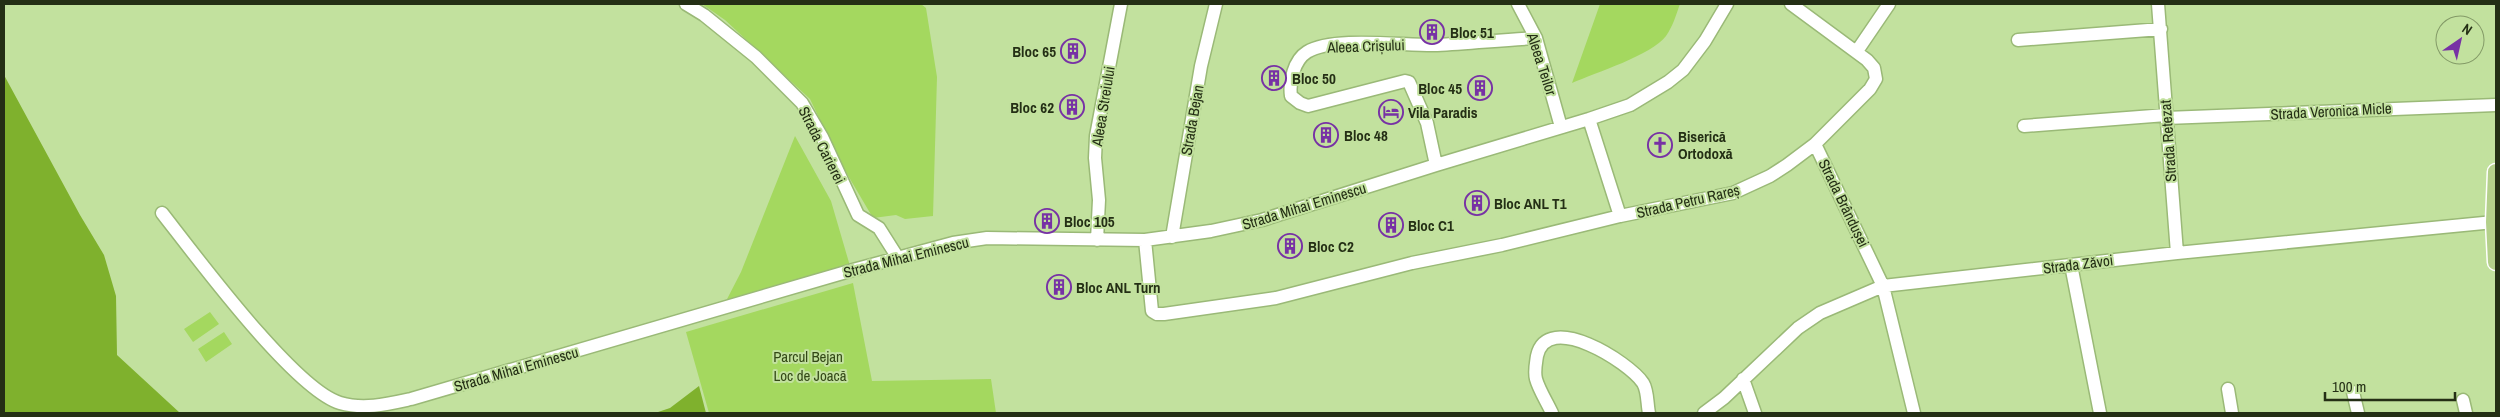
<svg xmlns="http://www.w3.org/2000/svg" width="2500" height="417" font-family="'Archivo Narrow',sans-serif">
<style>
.green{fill:#a4d85f}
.forest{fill:#7fb12d}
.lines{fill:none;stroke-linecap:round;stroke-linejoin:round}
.minor-casing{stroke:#9ab977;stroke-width:15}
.major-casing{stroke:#fff;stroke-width:19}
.minor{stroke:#fff;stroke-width:12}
.major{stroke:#b4d08b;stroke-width:16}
.labels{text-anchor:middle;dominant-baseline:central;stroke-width:4;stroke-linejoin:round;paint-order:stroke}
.poi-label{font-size:15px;font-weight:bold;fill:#242f15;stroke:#c2e19e;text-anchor:start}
.street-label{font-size:15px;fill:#242f15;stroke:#c2e19e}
.park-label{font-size:15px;fill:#334816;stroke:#c2e19e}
</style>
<rect width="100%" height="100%" fill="#c2e19e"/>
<path class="green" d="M 702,4 L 921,4 L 926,8 L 937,77 L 933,216 L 905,219 L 896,215 L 873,218 L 840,162 L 810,99 L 725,20 Z
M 1600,4 L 1680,4 C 1676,15 1673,26 1666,36 C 1652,55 1595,73 1572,83 Z
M 795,136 L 831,201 L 850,266 L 725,303 L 741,272 Z
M 853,283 L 872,381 L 991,379 L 996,413 L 709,413 L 686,332 Z
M 210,312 L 219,324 L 193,342 L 184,329 Z
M 224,332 L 232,344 L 206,362 L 198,349 Z"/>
<path class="forest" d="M 4,75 L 80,215 L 104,255 L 116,296 L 117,355 L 180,413 L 4,413 Z
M 699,386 L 706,413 L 655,413 L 670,408 Z"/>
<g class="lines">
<defs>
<path id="minor" d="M 686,4 L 704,15 L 756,57 L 802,103 L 822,137 L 858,215 L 879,228 L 898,258
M 1518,4 L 1536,38 L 1561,127
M 2158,4 L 2177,253
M 2018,40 L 2161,29
M 1857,51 L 1889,4
M 2166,118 L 2496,105
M 1589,119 L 1620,216
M 2024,126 L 2166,115
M 1815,144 L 1883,286 L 1914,413
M 1436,165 L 1427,123 L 1409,82 L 1405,81 L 1308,106 L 1300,103 L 1291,96 C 1289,82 1294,60 1307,52 C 1334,36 1404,46 1437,45 C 1470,43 1503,40 1536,38
M 162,213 C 195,255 294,389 340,403 C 364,410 388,404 411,399 L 853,270 L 953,243 L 987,238 L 1145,240 L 1211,231 L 1262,220 L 1436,165 L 1589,119 L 1630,105 L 1668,82 L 1683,70 L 1705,41 L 1727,4
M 1172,237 L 1201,66 L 1216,4
M 1097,240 L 1099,200 L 1095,158 L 1096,136 L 1121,4
M 1145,240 L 1152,311 L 1157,314 L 1164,314 L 1276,298 L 1412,263 L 1502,245 L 1620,216 L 1733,193 L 1770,176 L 1787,165 L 1815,144 L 1870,89 L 1876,79 L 1874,68 L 1867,60 L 1791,4
M 2071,265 L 2100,413
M 1743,379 L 1755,413
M 2228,389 L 2232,413
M 2353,392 L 2358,413
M 2463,400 L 2466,413
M 1552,413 C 1547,402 1539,390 1536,379 C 1534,372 1536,363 1537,356 C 1547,310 1629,362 1643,383 C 1648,391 1647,404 1649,413
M 1704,413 L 1724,398 L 1798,328 L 1820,313 L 1883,286 L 2177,253 L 2494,222"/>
<path id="major" d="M 2496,172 L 2494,222 L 2496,262"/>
</defs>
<use href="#minor" class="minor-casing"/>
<use href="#major" class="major-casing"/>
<use href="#minor" class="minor"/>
<use href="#major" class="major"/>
</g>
<defs>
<symbol id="building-ring" viewBox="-11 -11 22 22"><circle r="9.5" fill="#c2e19e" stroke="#7731a5" stroke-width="1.5"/><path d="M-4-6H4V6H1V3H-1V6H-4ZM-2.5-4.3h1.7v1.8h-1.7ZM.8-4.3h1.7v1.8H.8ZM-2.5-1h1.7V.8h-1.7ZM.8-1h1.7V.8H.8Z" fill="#7731a5"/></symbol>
<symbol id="hotel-ring" viewBox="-11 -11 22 22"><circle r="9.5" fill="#c2e19e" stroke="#7731a5" stroke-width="1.5"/><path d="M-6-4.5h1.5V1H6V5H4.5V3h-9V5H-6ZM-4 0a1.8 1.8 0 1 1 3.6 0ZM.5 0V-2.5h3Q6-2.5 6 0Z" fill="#7731a5"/></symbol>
<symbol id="church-ring" viewBox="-11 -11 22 22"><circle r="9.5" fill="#c2e19e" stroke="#7731a5" stroke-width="1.5"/><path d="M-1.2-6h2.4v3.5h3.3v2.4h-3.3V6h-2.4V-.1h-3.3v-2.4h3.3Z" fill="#7731a5"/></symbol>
</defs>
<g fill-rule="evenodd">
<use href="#building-ring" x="1418" y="18" width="28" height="28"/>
<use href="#building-ring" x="1059" y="37" width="28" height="28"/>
<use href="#building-ring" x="1260" y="64" width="28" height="28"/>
<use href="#building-ring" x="1466" y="74" width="28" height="28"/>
<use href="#building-ring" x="1058" y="93" width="28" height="28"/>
<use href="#hotel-ring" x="1377" y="98" width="28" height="28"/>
<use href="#building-ring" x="1312" y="121" width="28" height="28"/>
<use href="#church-ring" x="1646" y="131" width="28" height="28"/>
<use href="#building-ring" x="1463" y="189" width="28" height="28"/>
<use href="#building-ring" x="1033" y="207" width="28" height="28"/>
<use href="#building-ring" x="1377" y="211" width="28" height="28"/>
<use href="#building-ring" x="1276" y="232" width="28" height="28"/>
<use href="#building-ring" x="1045" y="273" width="28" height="28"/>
</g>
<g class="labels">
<g class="poi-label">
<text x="1450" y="32">Bloc 51</text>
<text x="1056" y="51" text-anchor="end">Bloc 65</text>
<text x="1292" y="78">Bloc 50</text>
<text x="1462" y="88" text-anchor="end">Bloc 45</text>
<text x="1054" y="107" text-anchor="end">Bloc 62</text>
<text x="1408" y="112">Vila Paradis</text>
<text x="1344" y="135">Bloc 48</text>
<text x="1678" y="136">Biserică<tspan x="1678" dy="17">Ortodoxă</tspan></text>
<text x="1494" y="203">Bloc ANL T1</text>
<text x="1064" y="221">Bloc 105</text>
<text x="1408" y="225">Bloc C1</text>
<text x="1308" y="246">Bloc C2</text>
<text x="1076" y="287">Bloc ANL Turn</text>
</g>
<g class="street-label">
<text transform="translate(1366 46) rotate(-2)">Aleea Crișului</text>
<text transform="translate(1542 64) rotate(72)">Aleea Teilor</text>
<text transform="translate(1103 106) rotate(-81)">Aleea Streiului</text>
<text transform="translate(2331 111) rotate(-3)">Strada Veronica Micle</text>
<text transform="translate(1192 120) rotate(-80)">Strada Bejan</text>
<text transform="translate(2168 141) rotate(-94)">Strada Retezat</text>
<text transform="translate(822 145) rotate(63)">Strada Carierei</text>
<text transform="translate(1688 201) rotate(-13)">Strada Petru Rareș</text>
<text transform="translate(1844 203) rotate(64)">Strada Brândușei</text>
<text transform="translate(1304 206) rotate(-17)">Strada Mihai Eminescu</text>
<text transform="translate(906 257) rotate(-14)">Strada Mihai Eminescu</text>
<text transform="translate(2078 264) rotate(-7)">Strada Zăvoi</text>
<text transform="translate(516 369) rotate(-16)">Strada Mihai Eminescu</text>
</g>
<g class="park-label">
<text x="808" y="356">Parcul Bejan</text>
<text x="810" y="375">Loc de Joacă</text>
</g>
</g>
<rect width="2500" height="417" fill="none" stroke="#242f15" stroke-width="10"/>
<g transform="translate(2460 40) rotate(34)"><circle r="24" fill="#c2e19e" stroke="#839a67"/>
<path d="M0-4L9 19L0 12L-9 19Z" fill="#7731a5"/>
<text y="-8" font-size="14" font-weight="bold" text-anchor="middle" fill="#242f15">N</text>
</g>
<path d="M2325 392v8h130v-8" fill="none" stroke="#242f15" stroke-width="2.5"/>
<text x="2332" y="392" font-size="15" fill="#242f15" stroke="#c2e19e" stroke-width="4" paint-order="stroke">100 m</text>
</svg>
